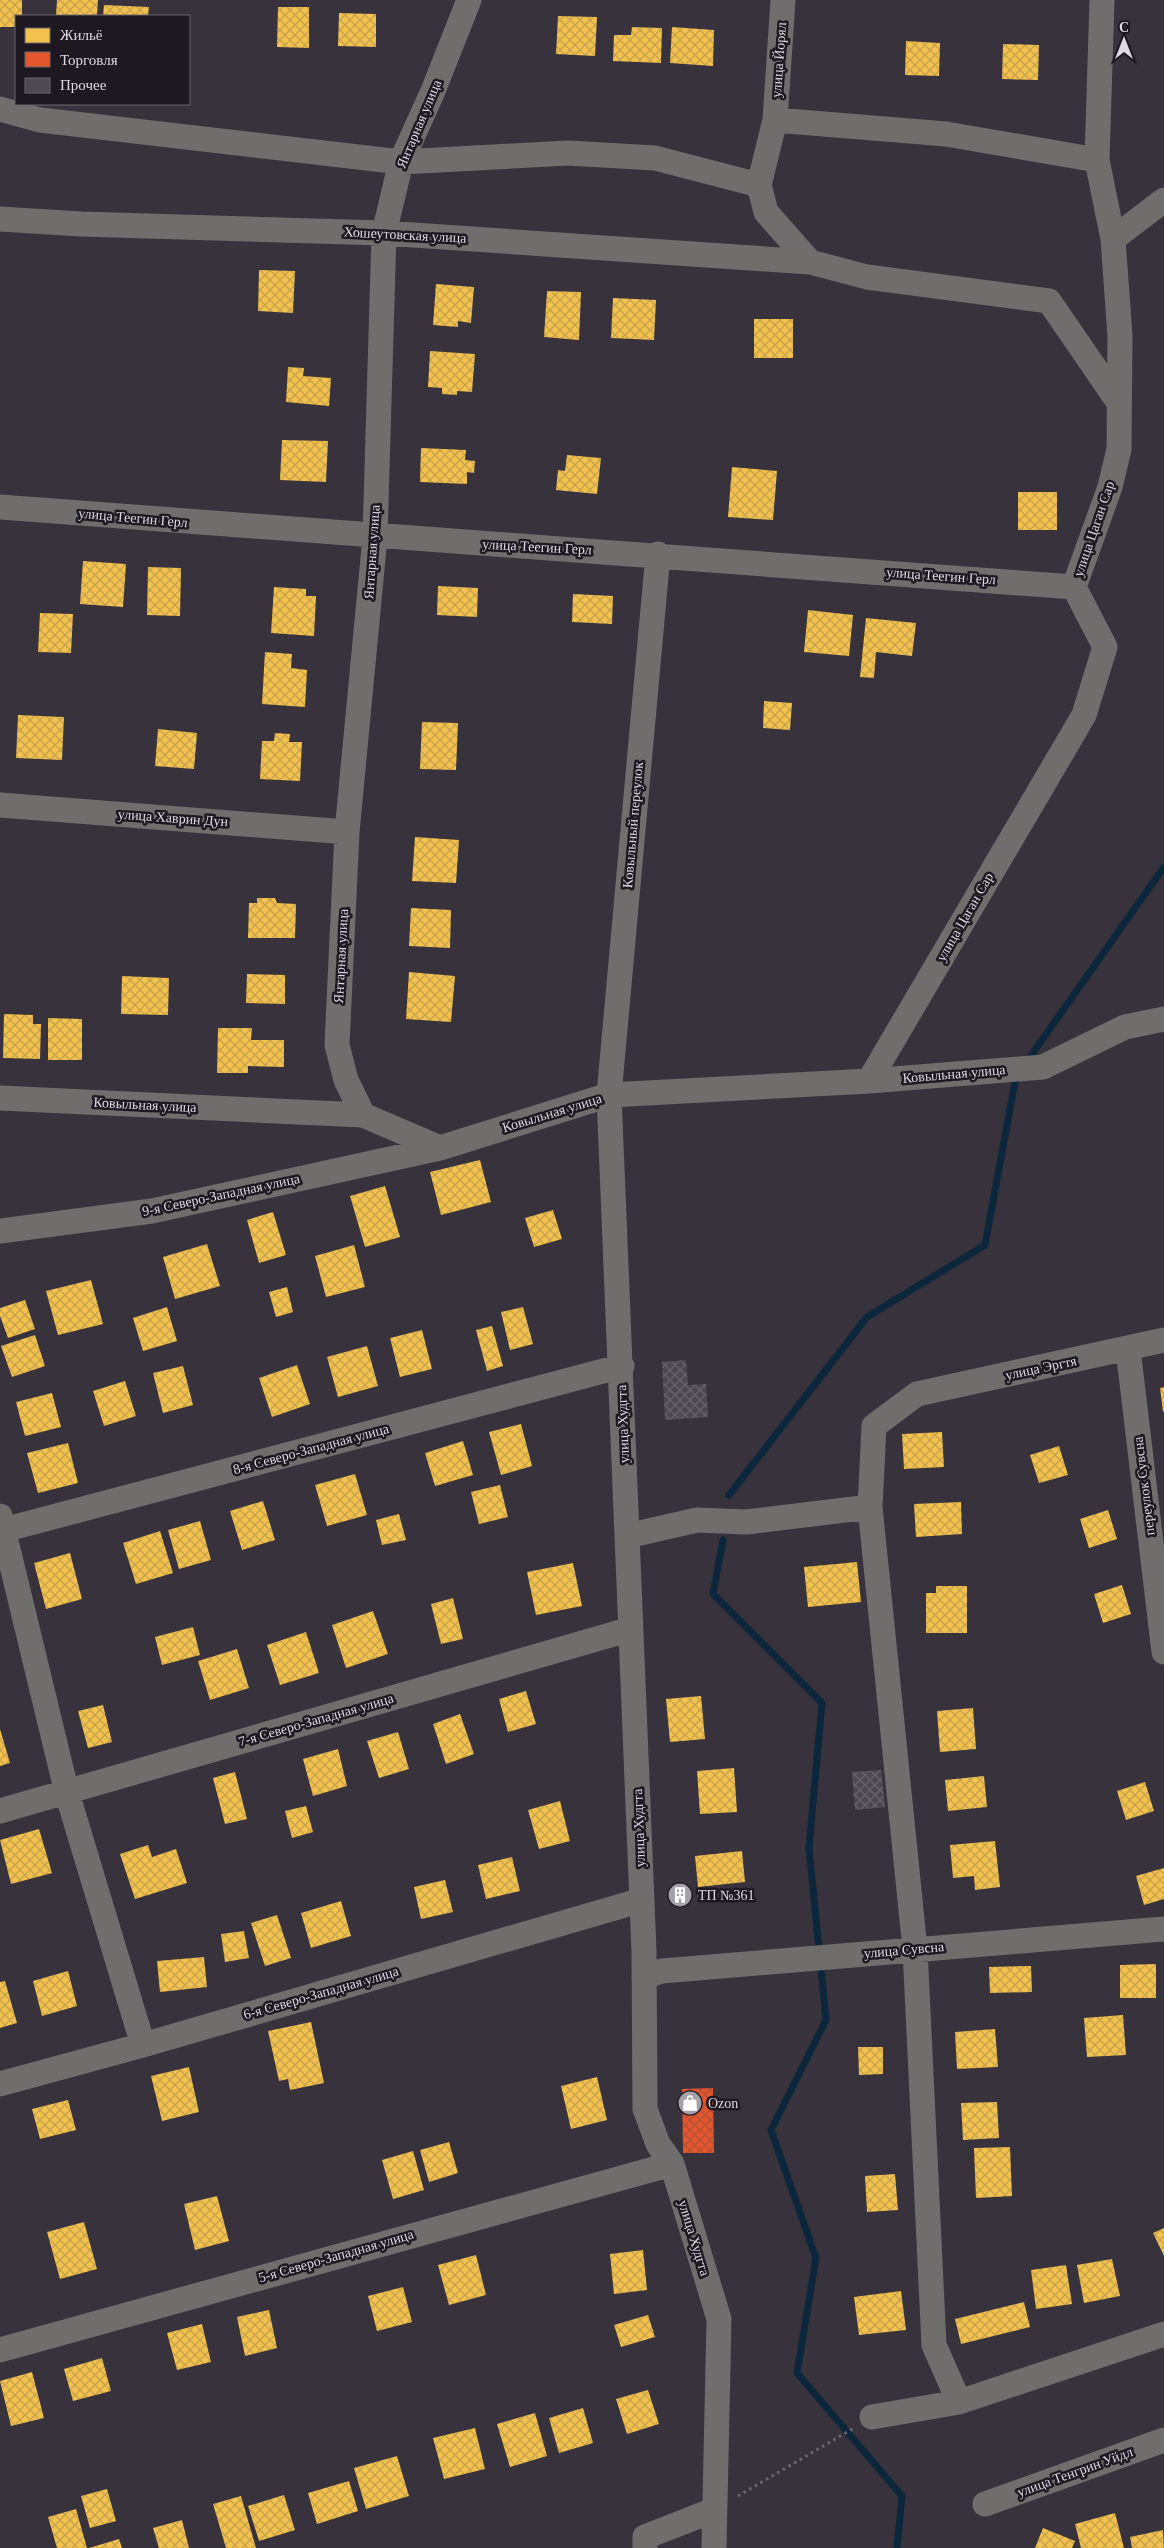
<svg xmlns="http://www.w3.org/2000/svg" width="1164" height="2548" font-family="'Times New Roman',serif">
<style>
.homes{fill:url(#homes-cross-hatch)}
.shops{fill:url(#shops-cross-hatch)}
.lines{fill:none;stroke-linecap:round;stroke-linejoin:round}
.stream{stroke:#0c273c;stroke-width:7}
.building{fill:url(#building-cross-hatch)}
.path{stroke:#6b686b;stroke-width:3;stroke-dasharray:2.5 4;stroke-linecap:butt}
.minor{stroke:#706e6d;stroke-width:25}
.labels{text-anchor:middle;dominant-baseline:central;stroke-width:5;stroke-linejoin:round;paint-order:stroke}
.street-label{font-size:14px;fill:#dfd9e3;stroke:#1e1921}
.poi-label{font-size:14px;fill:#dfd9e3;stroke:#1e1921;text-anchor:start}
</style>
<defs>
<pattern id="homes-cross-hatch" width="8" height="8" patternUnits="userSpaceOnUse" patternTransform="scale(1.25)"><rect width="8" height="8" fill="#f2c14e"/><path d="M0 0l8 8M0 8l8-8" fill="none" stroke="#c6a14c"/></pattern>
<pattern id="shops-cross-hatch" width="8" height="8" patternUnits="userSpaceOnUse" patternTransform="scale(1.25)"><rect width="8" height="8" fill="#e4572e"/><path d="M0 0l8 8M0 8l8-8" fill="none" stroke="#b45035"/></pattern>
<pattern id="building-cross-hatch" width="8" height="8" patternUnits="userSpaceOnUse" patternTransform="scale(1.25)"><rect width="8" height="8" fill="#4d4950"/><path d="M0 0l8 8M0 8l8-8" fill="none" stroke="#666369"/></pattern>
</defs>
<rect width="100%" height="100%" fill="#38323c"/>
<path class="homes" d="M 0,0 L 22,0 L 22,16 L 16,16 L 16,27 L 0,27 Z
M 57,0 L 98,0 L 97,16 L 56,16 Z
M 104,5 L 149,7 L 148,16 L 103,16 Z
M 278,7 L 309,7 L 309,48 L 277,47 Z
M 339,13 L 376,14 L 376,47 L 338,46 Z
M 558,16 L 597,17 L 595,56 L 556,54 Z
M 632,27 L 662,28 L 661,63 L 613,61 L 614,35 L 631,35 Z
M 672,27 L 714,30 L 713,66 L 670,63 Z
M 906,41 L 940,43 L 939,76 L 905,75 Z
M 1003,44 L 1039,45 L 1038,80 L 1002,79 Z
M 259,270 L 295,271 L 293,313 L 258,311 Z
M 436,284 L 474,287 L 471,323 L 458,321 L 458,327 L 433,325 Z
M 547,291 L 581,292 L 579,340 L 544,337 Z
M 613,298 L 656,300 L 654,340 L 611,338 Z
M 754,319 L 793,319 L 793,358 L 754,358 Z
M 430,351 L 475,354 L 472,392 L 457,391 L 457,395 L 442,394 L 442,388 L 428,387 Z
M 288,367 L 304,368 L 303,376 L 331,378 L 329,406 L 286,402 Z
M 282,440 L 328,441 L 326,482 L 280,480 Z
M 421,448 L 466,450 L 465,460 L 475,461 L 474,473 L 467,472 L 467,484 L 420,482 Z
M 567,455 L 601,458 L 597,494 L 556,490 L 558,470 L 565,471 Z
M 732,467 L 777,471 L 773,520 L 728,517 Z
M 1018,492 L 1057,492 L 1057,530 L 1018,530 Z
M 83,561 L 126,564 L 123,607 L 80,604 Z
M 148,567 L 181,568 L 180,616 L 147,615 Z
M 438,586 L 478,588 L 477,617 L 437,615 Z
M 274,587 L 306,589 L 306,596 L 316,596 L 314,636 L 271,633 Z
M 573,594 L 613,596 L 612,624 L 572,622 Z
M 808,610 L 853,615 L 849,656 L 804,652 Z
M 40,613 L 73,614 L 71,653 L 38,652 Z
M 866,618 L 916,623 L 912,656 L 876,652 L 874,678 L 860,677 Z
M 265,652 L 292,654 L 291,668 L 307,670 L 305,707 L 262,704 Z
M 764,701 L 792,703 L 790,730 L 763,728 Z
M 18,715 L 64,717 L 62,760 L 16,758 Z
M 422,722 L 458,723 L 456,770 L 420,769 Z
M 158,729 L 197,733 L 194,769 L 155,766 Z
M 275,733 L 290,734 L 289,742 L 302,742 L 300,781 L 260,779 L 262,741 L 274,741 Z
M 415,837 L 459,840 L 456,883 L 412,881 Z
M 257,898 L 275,898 L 277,903 L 296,904 L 295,938 L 248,938 L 249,903 L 257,903 Z
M 411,908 L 451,910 L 450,948 L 409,946 Z
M 409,972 L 455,976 L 451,1022 L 406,1019 Z
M 247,974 L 285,975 L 285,1004 L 246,1003 Z
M 122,976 L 169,978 L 168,1015 L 121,1014 Z
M 4,1014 L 33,1015 L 33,1024 L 41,1024 L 40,1059 L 3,1058 Z
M 48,1018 L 82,1019 L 82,1060 L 48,1060 Z
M 218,1028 L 252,1028 L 251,1040 L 284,1040 L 284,1067 L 248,1066 L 248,1073 L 217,1073 Z
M 480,1160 L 491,1202 L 441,1215 L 430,1172 Z
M 385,1186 L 400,1237 L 365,1247 L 350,1196 Z
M 553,1210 L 562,1239 L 534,1247 L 525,1218 Z
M 273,1212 L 286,1255 L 259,1263 L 247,1220 Z
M 207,1244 L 220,1286 L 175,1299 L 163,1257 Z
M 354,1245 L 365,1287 L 326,1297 L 315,1256 Z
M 91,1280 L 103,1324 L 58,1335 L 46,1291 Z
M 287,1287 L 293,1312 L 276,1317 L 269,1292 Z
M 25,1300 L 35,1329 L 8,1338 L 0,1316 L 0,1308 Z
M 167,1307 L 177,1341 L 143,1351 L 133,1318 Z
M 523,1307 L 533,1344 L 510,1350 L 501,1312 Z
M 492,1326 L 503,1366 L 487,1371 L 476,1330 Z
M 422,1330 L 432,1369 L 400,1377 L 390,1338 Z
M 35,1335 L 45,1366 L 12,1377 L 1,1346 Z
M 367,1346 L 378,1386 L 338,1397 L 327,1357 Z
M 297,1365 L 310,1404 L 272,1417 L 259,1378 Z
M 183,1366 L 193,1405 L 163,1413 L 153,1373 Z
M 125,1381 L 136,1416 L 104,1426 L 93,1391 Z
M 1164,1387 L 1164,1411 L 1163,1412 L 1160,1388 Z
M 52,1393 L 61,1427 L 25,1436 L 16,1402 Z
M 521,1424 L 532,1466 L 501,1475 L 489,1432 Z
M 942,1432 L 944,1467 L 904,1469 L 902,1434 Z
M 463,1441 L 473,1475 L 435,1486 L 425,1453 Z
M 68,1443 L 78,1483 L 38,1493 L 27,1453 Z
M 1059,1446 L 1068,1475 L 1039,1483 L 1030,1455 Z
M 355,1474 L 367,1515 L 327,1526 L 315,1485 Z
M 500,1485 L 508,1517 L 479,1524 L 471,1492 Z
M 263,1501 L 275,1540 L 242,1550 L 230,1511 Z
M 961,1502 L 962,1534 L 916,1537 L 914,1504 Z
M 1108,1510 L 1117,1539 L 1089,1548 L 1080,1519 Z
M 399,1514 L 406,1540 L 382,1545 L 376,1520 Z
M 200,1521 L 211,1560 L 179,1569 L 168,1530 Z
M 160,1531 L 173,1573 L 136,1584 L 123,1543 Z
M 70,1553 L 82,1599 L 46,1609 L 34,1563 Z
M 857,1562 L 861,1602 L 808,1607 L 804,1567 Z
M 573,1563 L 582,1606 L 536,1615 L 527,1572 Z
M 1122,1585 L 1131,1614 L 1103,1623 L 1094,1594 Z
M 936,1586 L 967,1586 L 967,1633 L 926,1633 L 926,1593 L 936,1593 Z
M 453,1598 L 463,1639 L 441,1644 L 431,1604 Z
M 373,1611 L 388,1654 L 346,1668 L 332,1625 Z
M 193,1627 L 200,1655 L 162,1665 L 155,1637 Z
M 306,1632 L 319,1673 L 280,1685 L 267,1645 Z
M 237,1649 L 249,1688 L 210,1700 L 198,1661 Z
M 526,1691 L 536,1724 L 508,1732 L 499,1699 Z
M 701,1696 L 705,1739 L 670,1742 L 666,1699 Z
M 103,1705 L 112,1742 L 88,1748 L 78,1711 Z
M 973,1708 L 976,1749 L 940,1752 L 937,1711 Z
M 460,1714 L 474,1754 L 446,1764 L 433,1724 Z
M 0,1729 L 10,1763 L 0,1766 Z
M 398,1732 L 409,1769 L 379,1778 L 367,1741 Z
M 338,1749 L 347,1786 L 313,1796 L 303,1759 Z
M 734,1768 L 737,1812 L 700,1814 L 697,1771 Z
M 235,1772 L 247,1819 L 225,1824 L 213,1778 Z
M 984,1776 L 987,1807 L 948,1811 L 945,1780 Z
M 1145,1782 L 1154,1811 L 1126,1820 L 1117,1791 Z
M 560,1801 L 570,1841 L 539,1849 L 528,1810 Z
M 306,1806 L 313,1832 L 292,1838 L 285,1811 Z
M 39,1829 L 52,1873 L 11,1884 L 0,1840 Z
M 995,1841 L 1000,1887 L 975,1890 L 974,1876 L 953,1878 L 950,1845 Z
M 148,1845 L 152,1857 L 176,1849 L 187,1883 L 135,1899 L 120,1854 Z
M 742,1851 L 745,1882 L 698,1887 L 695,1856 Z
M 512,1857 L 520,1891 L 486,1899 L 478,1865 Z
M 1164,1868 L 1164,1899 L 1144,1905 L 1136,1876 Z
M 445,1880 L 453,1912 L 421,1919 L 414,1887 Z
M 341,1901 L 351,1936 L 311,1948 L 301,1913 Z
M 277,1915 L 291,1958 L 265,1966 L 251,1923 Z
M 244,1931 L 249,1958 L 225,1962 L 221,1934 Z
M 204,1957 L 207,1987 L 160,1992 L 157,1961 Z
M 1156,1964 L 1156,1998 L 1120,1998 L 1120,1965 Z
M 1031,1966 L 1032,1992 L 990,1993 L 989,1967 Z
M 68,1971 L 77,2006 L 42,2016 L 33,1981 Z
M 5,1981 L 17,2023 L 0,2028 L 0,1982 Z
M 1123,2015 L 1126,2055 L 1087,2057 L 1084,2018 Z
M 311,2022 L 324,2083 L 290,2090 L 288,2079 L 279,2081 L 268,2031 Z
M 995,2029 L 998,2067 L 957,2069 L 955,2032 Z
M 858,2047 L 883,2047 L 883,2074 L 859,2075 Z
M 189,2067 L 199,2112 L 162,2121 L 151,2076 Z
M 597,2077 L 607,2120 L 571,2129 L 561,2086 Z
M 68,2100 L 76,2130 L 40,2139 L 32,2109 Z
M 997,2102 L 999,2138 L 963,2140 L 961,2103 Z
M 449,2142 L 458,2173 L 429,2182 L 420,2150 Z
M 1010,2147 L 1012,2196 L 976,2198 L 974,2148 Z
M 413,2151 L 424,2190 L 393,2199 L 382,2160 Z
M 895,2174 L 898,2210 L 867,2212 L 865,2176 Z
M 217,2196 L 229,2241 L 195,2250 L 184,2204 Z
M 84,2222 L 97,2269 L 60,2279 L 47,2232 Z
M 1164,2228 L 1164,2256 L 1153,2233 Z
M 643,2250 L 647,2290 L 614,2294 L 610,2254 Z
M 476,2255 L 486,2295 L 449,2305 L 438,2265 Z
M 1112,2259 L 1120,2296 L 1084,2303 L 1077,2265 Z
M 1066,2265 L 1072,2304 L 1036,2309 L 1031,2270 Z
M 403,2287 L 412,2322 L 377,2331 L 368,2296 Z
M 901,2291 L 906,2330 L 859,2335 L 854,2297 Z
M 1024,2302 L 1030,2327 L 961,2344 L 955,2319 Z
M 269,2310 L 277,2348 L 245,2356 L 237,2317 Z
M 648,2315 L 655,2337 L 621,2347 L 614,2325 Z
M 202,2324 L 211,2362 L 177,2370 L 167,2333 Z
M 102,2358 L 111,2391 L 73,2401 L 64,2369 Z
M 32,2372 L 44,2418 L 11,2426 L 0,2381 Z
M 648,2390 L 659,2424 L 627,2434 L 616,2399 Z
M 583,2408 L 593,2443 L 559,2453 L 549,2418 Z
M 535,2413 L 547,2456 L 510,2467 L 497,2424 Z
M 475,2428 L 485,2469 L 444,2479 L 433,2438 Z
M 397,2456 L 409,2496 L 366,2509 L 354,2468 Z
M 349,2481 L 358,2511 L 317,2524 L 308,2493 Z
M 107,2489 L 116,2521 L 90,2528 L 81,2496 Z
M 284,2495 L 295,2530 L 259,2541 L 248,2506 Z
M 241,2496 L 256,2548 L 226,2548 L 213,2504 Z
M 76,2509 L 87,2548 L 57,2548 L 48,2517 Z
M 1115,2513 L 1124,2548 L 1081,2548 L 1075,2524 Z
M 182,2520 L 189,2548 L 159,2548 L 153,2528 Z
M 1043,2528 L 1075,2541 L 1072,2548 L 1035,2548 Z
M 1163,2530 L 1164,2548 L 1132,2548 L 1130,2537 Z
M 119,2539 L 122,2548 L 89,2548 Z"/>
<path class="shops" d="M 713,2088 L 714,2153 L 683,2153 L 682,2089 Z"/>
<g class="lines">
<path class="stream" d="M 1030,1057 L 1164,867
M 729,1495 L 867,1317 L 985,1245 L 1016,1076
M 723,1540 L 713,1594 L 822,1703 L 809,1848 L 826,2020 L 771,2130 L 816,2258 L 797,2373 L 902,2496 L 897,2548"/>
</g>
<path class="building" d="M 686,1360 L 688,1385 L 706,1384 L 708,1417 L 665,1420 L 662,1362 Z
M 881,1770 L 885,1807 L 855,1810 L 852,1772 Z
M 687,1887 L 690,1900 L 673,1904 L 670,1891 Z"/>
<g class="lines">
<path class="path" d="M 738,2496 L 854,2428"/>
<path class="minor" d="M 0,109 L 40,120 L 401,162 L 568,153 L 655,158 L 759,185 L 775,120 L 946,134 L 1097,160
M 775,120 L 783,0
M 759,185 L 766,212 L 810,262 L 867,277 L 1049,301 L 1119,403
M 0,219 L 81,224 L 384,233 L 810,262
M 1113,239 L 1164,200
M 0,507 C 358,536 716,559 1074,587
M 658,554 L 609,1095 L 644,1951 L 645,2109 L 658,2144 L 672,2164 L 719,2319 L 714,2548
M 0,805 L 347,832
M 869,1081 L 1084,715 L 1105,647 L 1074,587 L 1110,487 L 1119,449 L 1120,336 L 1113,239 L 1097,160 L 1102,0
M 0,1098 L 363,1115 L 440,1148 L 609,1095 L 869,1081 L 1043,1067 L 1125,1027 L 1164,1019
M 363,1115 L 346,1080 L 337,1045 L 347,832 L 375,537 L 384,233 L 401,162 L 433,91 L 469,0
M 0,1231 L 152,1211 L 440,1148
M 1128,1349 L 1164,1652
M 0,1516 L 67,1793 L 143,2045
M 0,1531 L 622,1366
M 627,1536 L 697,1520 L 746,1522 L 870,1507
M 0,1811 L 631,1629
M 644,1977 L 662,1971 L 1164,1929
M 0,2084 L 143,2045 L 642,1900
M 0,2350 L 672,2164
M 959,2402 L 934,2345 L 915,1949 L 870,1507 L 874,1426 L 917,1394 L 1164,1340
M 872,2417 L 959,2402 L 1164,2334
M 985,2504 L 1164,2440
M 645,2548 L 645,2537 L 714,2510"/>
</g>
<defs>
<symbol id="building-disc" viewBox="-11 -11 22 22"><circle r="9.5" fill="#a59fa9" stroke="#1e1921"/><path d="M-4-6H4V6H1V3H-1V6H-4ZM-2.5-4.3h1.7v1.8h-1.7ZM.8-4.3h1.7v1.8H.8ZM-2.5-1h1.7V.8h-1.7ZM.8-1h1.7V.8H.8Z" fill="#fff"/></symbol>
<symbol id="shop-disc" viewBox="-11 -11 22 22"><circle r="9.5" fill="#a59fa9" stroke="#1e1921"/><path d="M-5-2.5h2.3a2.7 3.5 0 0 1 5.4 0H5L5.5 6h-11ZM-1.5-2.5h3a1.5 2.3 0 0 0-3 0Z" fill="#fff"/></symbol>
</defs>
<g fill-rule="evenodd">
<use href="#building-disc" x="666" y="1881" width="28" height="28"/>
<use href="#shop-disc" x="676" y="2089" width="28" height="28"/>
</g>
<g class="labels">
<g class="street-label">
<text transform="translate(779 60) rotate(-86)">улица Йорял</text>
<text transform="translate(419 124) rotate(-67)">Янтарная улица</text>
<text transform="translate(405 235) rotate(3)">Хошеутовская улица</text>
<text transform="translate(133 518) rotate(5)">улица Теегин Герл</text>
<text transform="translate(1094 529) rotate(-71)">улица Цаган Сар</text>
<text transform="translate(537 547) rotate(3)">улица Теегин Герл</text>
<text transform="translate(372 552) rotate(-86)">Янтарная улица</text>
<text transform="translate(941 576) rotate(4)">улица Теегин Герл</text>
<text transform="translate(173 818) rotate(4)">улица Хаврин Дун</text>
<text transform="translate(633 825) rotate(-85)">Ковыльный переулок</text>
<text transform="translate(965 917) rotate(-60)">улица Цаган Сар</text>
<text transform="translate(341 956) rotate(-87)">Янтарная улица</text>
<text transform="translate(954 1074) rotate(-5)">Ковыльная улица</text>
<text transform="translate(145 1105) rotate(3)">Ковыльная улица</text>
<text transform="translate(552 1113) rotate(-17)">Ковыльная улица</text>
<text transform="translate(221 1195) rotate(-12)">9-я Северо-Западная улица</text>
<text transform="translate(1041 1368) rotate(-12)">улица Эргтя</text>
<text transform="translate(623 1424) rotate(-92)">улица Худгта</text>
<text transform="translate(311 1449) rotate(-15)">8-я Северо-Западная улица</text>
<text transform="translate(1144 1486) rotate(-97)">переулок Сувсна</text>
<text transform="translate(316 1720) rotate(-16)">7-я Северо-Западная улица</text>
<text transform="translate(639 1828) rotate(-92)">улица Худгта</text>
<text transform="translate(904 1950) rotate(-5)">улица Сувсна</text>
<text transform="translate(321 1993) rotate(-16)">6-я Северо-Западная улица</text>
<text transform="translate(694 2238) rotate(73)">улица Худгта</text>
<text transform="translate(336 2256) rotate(-16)">5-я Северо-Западная улица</text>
<text transform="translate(1075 2472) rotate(-20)">улица Тенгрин Уйдл</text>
</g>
<g class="poi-label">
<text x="698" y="1895">ТП №361</text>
<text x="708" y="2103">Ozon</text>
</g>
</g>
<rect x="15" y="15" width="175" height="90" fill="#1e1921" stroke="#6b666f"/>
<rect x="25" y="28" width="25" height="15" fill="#f2c14e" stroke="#6b666f"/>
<text x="60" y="40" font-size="15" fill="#dfd9e3">Жильё</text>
<rect x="25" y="52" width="25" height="15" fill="#e4572e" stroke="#6b666f"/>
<text x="60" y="65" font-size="15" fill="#dfd9e3">Торговля</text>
<rect x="25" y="78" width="25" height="15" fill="#4d4950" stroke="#6b666f"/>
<text x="60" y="90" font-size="15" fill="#dfd9e3">Прочее</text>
<g transform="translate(1124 40)" stroke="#1e1921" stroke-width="4" paint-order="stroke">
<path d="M0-4L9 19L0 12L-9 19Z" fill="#dfd9e3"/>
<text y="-8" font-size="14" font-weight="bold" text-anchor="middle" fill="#dfd9e3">С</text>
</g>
</svg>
